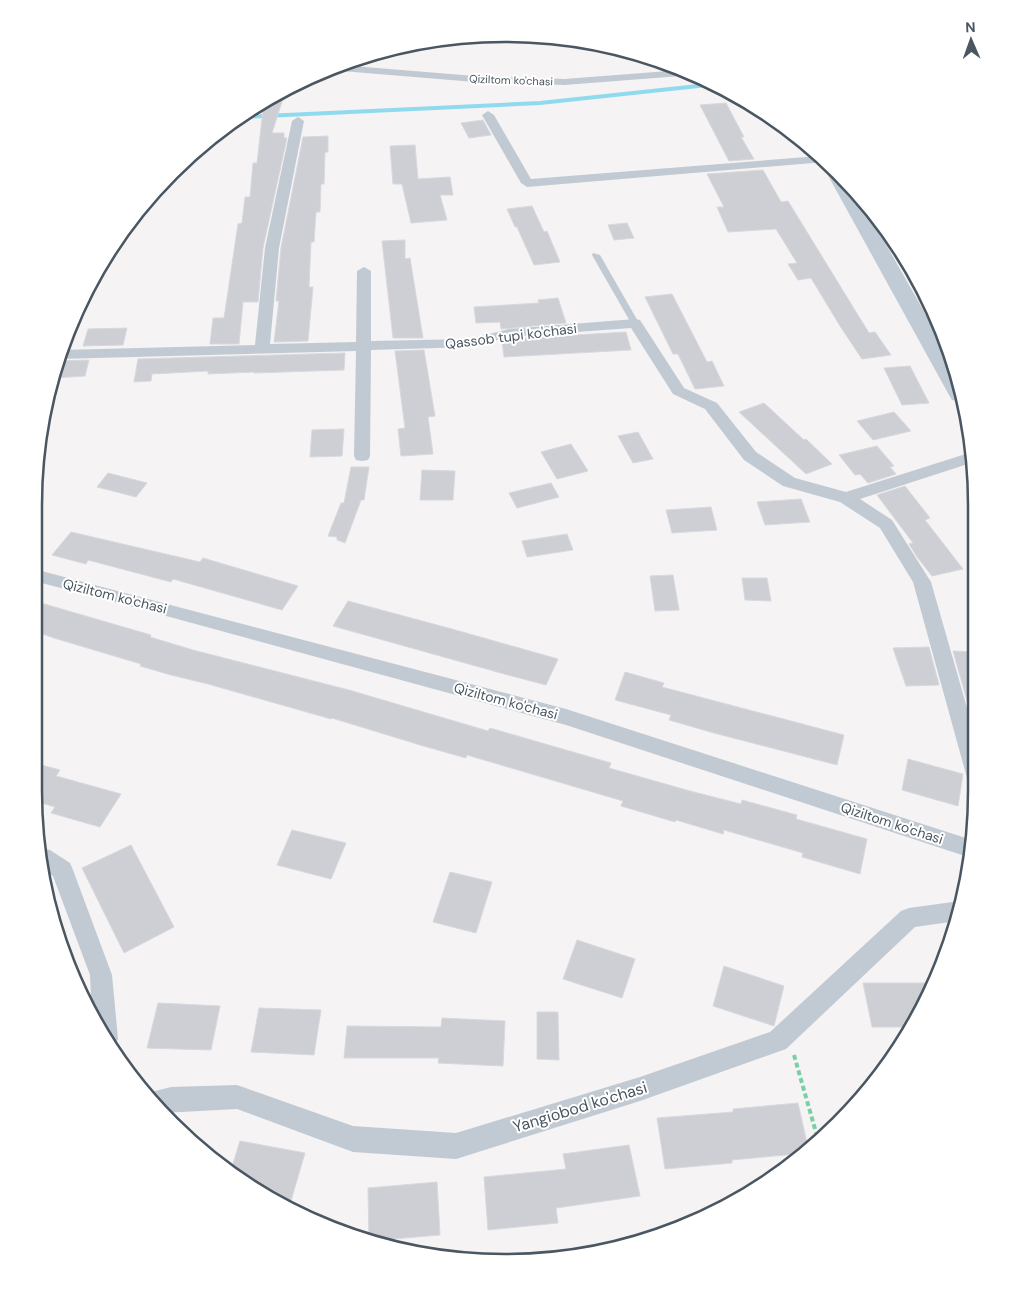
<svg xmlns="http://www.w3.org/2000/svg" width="1011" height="1297" font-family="'DM Sans',sans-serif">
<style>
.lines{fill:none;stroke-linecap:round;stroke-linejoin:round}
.stream{stroke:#90daee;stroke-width:4}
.building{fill:#cdcfd5;stroke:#d7d9de}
.path{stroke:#7ad0a6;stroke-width:4;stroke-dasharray:5 3;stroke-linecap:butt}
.service{fill:#c1cad2;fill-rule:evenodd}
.minor{fill:#c1cad2;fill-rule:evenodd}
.secondary{fill:#c1cbd6;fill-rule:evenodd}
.labels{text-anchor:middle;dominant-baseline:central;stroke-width:4;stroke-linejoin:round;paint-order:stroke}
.far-street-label{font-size:11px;fill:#4a5661;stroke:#fff}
.street-label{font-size:14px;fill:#4a5661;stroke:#fff}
.near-street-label{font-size:16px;fill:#4a5661;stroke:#fff}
.rim{fill:none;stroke:#4a5661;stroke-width:2.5}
</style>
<rect width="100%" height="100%" fill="#f5f3f3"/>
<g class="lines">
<path class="stream" d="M 242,117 L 540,103 L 717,84"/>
</g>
<path class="building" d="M 286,89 L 272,133 L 284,133 L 284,138 L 287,138 L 263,248 L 258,302 L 243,302 L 239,344 L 210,344 L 213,318 L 224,318 L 238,224 L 242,223 L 245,197 L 250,197 L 253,163 L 257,163 L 264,101 Z
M 726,103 L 744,137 L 741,137 L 754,159 L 729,161 L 700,105 Z
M 483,120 L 491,135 L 469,138 L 461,123 Z
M 328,136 L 328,152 L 325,152 L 324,184 L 321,184 L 320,212 L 316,212 L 314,242 L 311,242 L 309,287 L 313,287 L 308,341 L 274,342 L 279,301 L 276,301 L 281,248 L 303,137 Z
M 415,145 L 418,179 L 450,177 L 453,195 L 440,195 L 447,220 L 411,223 L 402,184 L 393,184 L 390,146 Z
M 763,170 L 781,202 L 788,201 L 869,333 L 875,332 L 891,355 L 862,359 L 840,326 L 811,278 L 798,280 L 788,264 L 797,263 L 776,229 L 728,232 L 717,207 L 724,207 L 707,174 Z
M 532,206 L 544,232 L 547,231 L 560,262 L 534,265 L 517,227 L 515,227 L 507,209 Z
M 627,223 L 634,238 L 614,240 L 608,225 Z
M 405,240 L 405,259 L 410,258 L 423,338 L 393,338 L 382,241 Z
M 672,294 L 707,362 L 712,361 L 724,386 L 695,389 L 678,354 L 673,354 L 645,297 Z
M 558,298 L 566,323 L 501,329 L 500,322 L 476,323 L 474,307 L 539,303 L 538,300 Z
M 127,328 L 123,345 L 83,346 L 88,329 Z
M 626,332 L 631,350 L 504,357 L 502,341 L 509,339 Z
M 424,350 L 435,416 L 428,417 L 433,454 L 401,456 L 398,429 L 405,428 L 395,351 Z
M 345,353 L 344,370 L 254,373 L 254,372 L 208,374 L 208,371 L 152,374 L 151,381 L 134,382 L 138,359 Z
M 89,360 L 85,376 L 54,378 L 57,361 Z
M 910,366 L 929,403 L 902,405 L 884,368 Z
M 764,403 L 804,440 L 806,439 L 832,464 L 806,474 L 739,412 Z
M 894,412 L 911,431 L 873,440 L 857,421 Z
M 344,429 L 342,456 L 310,457 L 312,430 Z
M 638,432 L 653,459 L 633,463 L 618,436 Z
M 571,444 L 588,471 L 557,479 L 541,452 Z
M 877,446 L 894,466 L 890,467 L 896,474 L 868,483 L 860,474 L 855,475 L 839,455 Z
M 351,467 L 369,467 L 364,500 L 361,500 L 345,543 L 337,540 L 337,537 L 328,536 L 341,503 L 344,503 Z
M 422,470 L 455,471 L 453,500 L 420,500 Z
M 108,473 L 147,483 L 136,497 L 97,487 Z
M 551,483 L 559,497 L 517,508 L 509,493 Z
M 905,486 L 930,518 L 925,520 L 963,569 L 932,576 L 917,557 L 909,544 L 913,543 L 877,495 Z
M 801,499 L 810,522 L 765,525 L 757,502 Z
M 711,507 L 717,530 L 672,533 L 666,510 Z
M 71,532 L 200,562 L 203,558 L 298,586 L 282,610 L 173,579 L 171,582 L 88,560 L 86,564 L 52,555 Z
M 567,534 L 573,550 L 527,557 L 522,541 Z
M 673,575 L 679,610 L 655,611 L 650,576 Z
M 742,578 L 767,578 L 771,601 L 745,600 Z
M 34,601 L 151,635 L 150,637 L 193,650 L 349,690 L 488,731 L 490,728 L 611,763 L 609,768 L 690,791 L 741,804 L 742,800 L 797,815 L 796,819 L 867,839 L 860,874 L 802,857 L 803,853 L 724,830 L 723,834 L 676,820 L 675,822 L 621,806 L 623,801 L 467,755 L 466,758 L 420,745 L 332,718 L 331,719 L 208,684 L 171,675 L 140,666 L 141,664 L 54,638 L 34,631 Z
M 348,601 L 452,629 L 558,659 L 546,685 L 508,675 L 333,626 Z
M 929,647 L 939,685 L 906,686 L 893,648 Z
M 953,651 L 977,652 L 977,736 Z
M 625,672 L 664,683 L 662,687 L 844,735 L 837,765 L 714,733 L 669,720 L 671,715 L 615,700 Z
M 908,759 L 963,774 L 958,806 L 902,790 Z
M 34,763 L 60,770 L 56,776 L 121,794 L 100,827 L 51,813 L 55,807 L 35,801 Z
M 292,830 L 346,843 L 331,879 L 277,865 Z
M 131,845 L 174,927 L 124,953 L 82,868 Z
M 450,872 L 492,882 L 476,933 L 433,922 Z
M 577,940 L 635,959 L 622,998 L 563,979 Z
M 724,966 L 784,986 L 774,1026 L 713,1006 Z
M 863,983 L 925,983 L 928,996 L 912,1027 L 872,1027 Z
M 158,1003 L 220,1006 L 211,1050 L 147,1048 Z
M 259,1008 L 321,1010 L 314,1055 L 251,1052 Z
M 537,1012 L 558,1012 L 559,1060 L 537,1059 Z
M 442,1018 L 505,1021 L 503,1066 L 438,1063 L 439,1058 L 344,1058 L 347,1026 L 441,1027 Z
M 798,1103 L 809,1152 L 807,1153 L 732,1160 L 732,1163 L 665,1169 L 657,1118 L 733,1112 L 733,1109 Z
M 240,1141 L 305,1153 L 290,1204 L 270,1200 L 231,1170 Z
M 629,1145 L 640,1196 L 556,1208 L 558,1223 L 488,1230 L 484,1177 L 566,1169 L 563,1154 Z
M 437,1182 L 440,1235 L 369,1241 L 368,1188 Z"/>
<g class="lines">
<path class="path" d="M 794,1055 L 819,1143"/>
<path class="service" d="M 593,253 L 600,255 L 639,323 L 638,325 L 632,325 L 631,323 L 592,255 Z"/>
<path class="minor" d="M 340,65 L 475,76 L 564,79 L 682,70 L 694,75 L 564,85 L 475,82 L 329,70 Z
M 488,111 L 494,115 L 531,179 L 819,156 L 825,162 L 527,187 L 521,183 L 482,115 Z
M 298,117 L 304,121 L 279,248 L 270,344 L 356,342 L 357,271 L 364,267 L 371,271 L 371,341 L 469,339 L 509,329 L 635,319 L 640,320 L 684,388 L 717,403 L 756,452 L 795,478 L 846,492 L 972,452 L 974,462 L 860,499 L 892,520 L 931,582 L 977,743 L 977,786 L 970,784 L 967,778 L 913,582 L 880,528 L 840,502 L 783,486 L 744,460 L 705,409 L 673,394 L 631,328 L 509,337 L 469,347 L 371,350 L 370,456 L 368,460 L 362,461 L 356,460 L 354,456 L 356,351 L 58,359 L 61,350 L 255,345 L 265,248 L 292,121 Z
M 34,569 L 566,709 L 972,840 L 971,858 L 566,725 L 126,605 L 34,581 Z
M 41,848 L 50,850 L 70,863 L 73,870 L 112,975 L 118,1039 L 113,1048 L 97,1028 L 92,1017 L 90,975 L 53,876 L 44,870 Z
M 960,901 L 963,902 L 957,921 L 915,927 L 786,1049 L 640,1101 L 456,1159 L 353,1152 L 237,1109 L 162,1113 L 147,1093 L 171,1087 L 237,1085 L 353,1126 L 456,1133 L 640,1077 L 770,1032 L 901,911 L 909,908 Z"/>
<path class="secondary" d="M 827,166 L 829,166 L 854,188 L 955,366 L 962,402 L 952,400 L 949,395 L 825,170 Z"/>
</g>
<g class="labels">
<g class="far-street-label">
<text transform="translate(511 80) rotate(2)">Qiziltom ko'chasi</text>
</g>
<g class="street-label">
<text transform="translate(511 336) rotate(-7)">Qassob tupi ko'chasi</text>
<text transform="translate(115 596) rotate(14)">Qiziltom ko'chasi</text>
<text transform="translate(506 701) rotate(15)">Qiziltom ko'chasi</text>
<text transform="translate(892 823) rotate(18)">Qiziltom ko'chasi</text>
</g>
<g class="near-street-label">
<text transform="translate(580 1107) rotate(-17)">Yangiobod ko'chasi</text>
</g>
</g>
<path d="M0 0H1011V1297H0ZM505 42H505A463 463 0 0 1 968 505V791A463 463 0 0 1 505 1254H505A463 463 0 0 1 42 791V505A463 463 0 0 1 505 42Z" fill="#fff" fill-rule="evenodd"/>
<path class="rim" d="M505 42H505A463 463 0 0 1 968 505V791A463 463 0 0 1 505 1254H505A463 463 0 0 1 42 791V505A463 463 0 0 1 505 42Z"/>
<g transform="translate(971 40) rotate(358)" stroke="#ffffff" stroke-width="4" paint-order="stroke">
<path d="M0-4L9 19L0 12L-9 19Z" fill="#4a5661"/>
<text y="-8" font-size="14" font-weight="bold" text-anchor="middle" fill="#4a5661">N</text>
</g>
</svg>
